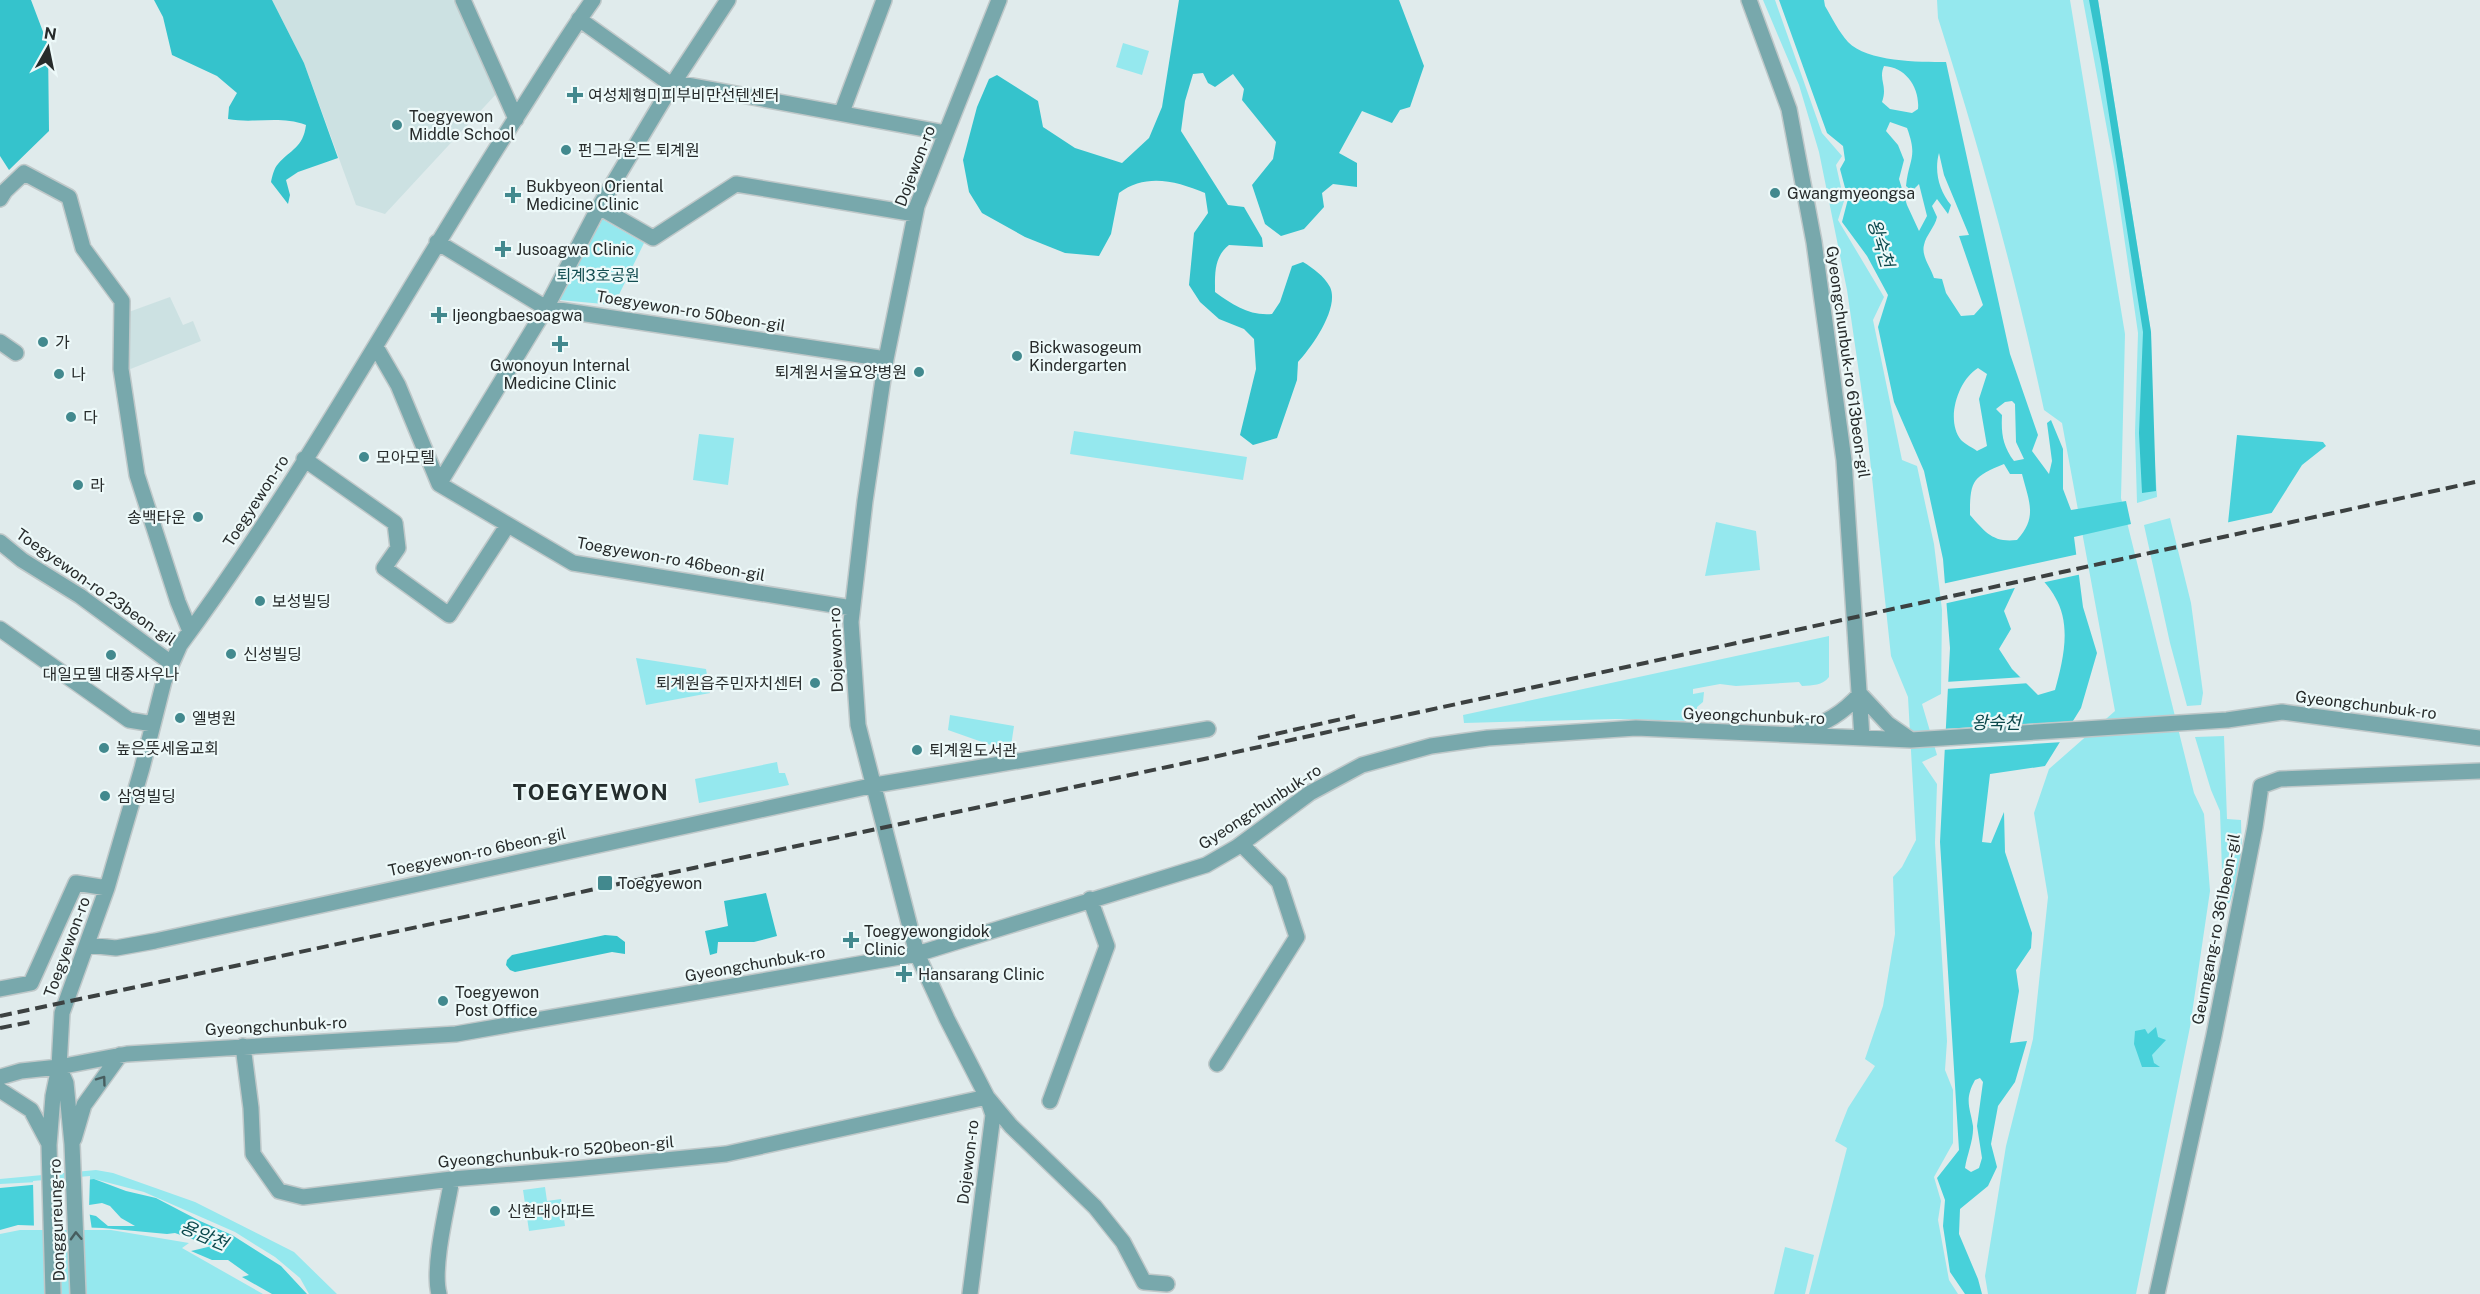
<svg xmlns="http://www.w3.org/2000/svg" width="2480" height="1294" font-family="'Public Sans','Noto Sans KR',sans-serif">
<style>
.built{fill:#cce1e2}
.green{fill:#95e8ee}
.forest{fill:#35c3cc}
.water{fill:#48d1da;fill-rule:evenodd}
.pier{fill:#e0ebec}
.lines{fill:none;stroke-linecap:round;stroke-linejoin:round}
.minor-casing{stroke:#bfc8c9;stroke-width:18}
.minor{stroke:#78a8ac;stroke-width:15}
.rail{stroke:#3c4141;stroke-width:4;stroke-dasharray:12 6;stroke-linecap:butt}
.oneway{stroke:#475d5f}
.poi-dot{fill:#42898e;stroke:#edf9f9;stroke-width:2}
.labels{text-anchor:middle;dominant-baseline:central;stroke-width:4.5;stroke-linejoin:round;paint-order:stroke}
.poi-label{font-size:16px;fill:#272b2b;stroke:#edf9f9;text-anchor:start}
.street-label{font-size:16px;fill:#272b2b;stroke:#edf9f9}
.park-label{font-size:16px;fill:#134d51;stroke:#edf9f9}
.water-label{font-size:18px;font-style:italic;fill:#0b484c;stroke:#edf9f9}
.district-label{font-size:22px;font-weight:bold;letter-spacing:1.5px;fill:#242d2d;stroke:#edf9f9}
</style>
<rect width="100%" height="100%" fill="#e0ebec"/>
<path class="built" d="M 272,0 L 455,0 L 498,92 L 385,214 L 356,205 L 304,63 Z
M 170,297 L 183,325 L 193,321 L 201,341 L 128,370 L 126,313 Z"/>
<path class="green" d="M 1763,0 L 1775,0 L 1822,133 L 1842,156 L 1836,165 L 1844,201 L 1838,220 L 1884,297 L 1873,320 L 1902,460 L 1917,466 L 1934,544 L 1942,610 L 1941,694 L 1922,704 L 1937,755 L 1922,762 L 1937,784 L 1935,843 L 1947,1041 L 1945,1070 L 1953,1090 L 1953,1143 L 1934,1177 L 1941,1201 L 1938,1220 L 1949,1280 L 1958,1294 L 1809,1294 L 1847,1148 L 1835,1141 L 1848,1108 L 1875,1066 L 1865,1059 L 1883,1006 L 1895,934 L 1893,877 L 1902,867 L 1916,840 L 1908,697 L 1891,656 L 1866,421 L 1847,290 L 1819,152 L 1799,85 Z
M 1937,0 L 2070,0 L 2125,334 L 2121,498 L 2194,793 L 2204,814 L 2210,891 L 2190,1027 L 2136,1294 L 1988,1294 L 1985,1276 L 2006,1146 L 2033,1039 L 2048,897 L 2034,813 L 2049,769 L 2115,711 L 2062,423 L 2044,410 C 2016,278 1979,147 1938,18 Z
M 2083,0 L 2098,0 L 2151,332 L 2153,435 L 2157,497 L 2137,503 L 2135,433 L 2138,333 L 2114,167 Z
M 1123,43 L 1149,51 L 1142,75 L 1116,67 Z
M 602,219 L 644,243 L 614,305 L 560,300 L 557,295 L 592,229 L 599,227 Z
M 1074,431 L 1247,457 L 1243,480 L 1070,454 Z
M 699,434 L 734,438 L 728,485 L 693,480 Z
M 2170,518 L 2191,603 L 2203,693 L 2201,705 L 2187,706 L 2170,643 L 2144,525 Z
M 1716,522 L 1756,531 L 1760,570 L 1705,576 Z
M 1829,636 L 1829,677 C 1822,686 1813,685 1802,686 L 1799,682 L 1736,686 L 1720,684 L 1693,689 L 1693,694 L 1704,692 L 1703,702 L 1697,707 L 1696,721 L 1615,719 L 1464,723 L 1463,715 Z
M 636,658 L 706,669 L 710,693 L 646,705 Z
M 950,715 L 1014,726 L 1011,746 L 999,748 L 948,730 Z
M 2224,736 L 2227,819 L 2241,820 L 2242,861 L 2230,902 L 2226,905 L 2222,872 L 2220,811 L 2211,790 L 2195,737 Z
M 777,762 L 779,773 L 785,773 L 789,785 L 699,803 L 695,779 Z
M 96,1170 L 113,1173 L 195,1202 L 294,1252 L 337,1294 L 309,1294 L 300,1278 L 275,1257 L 235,1232 L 144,1192 L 94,1179 L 0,1184 L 0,1179 Z
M 545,1187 L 547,1201 L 561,1199 L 565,1226 L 529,1231 L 523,1190 Z
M 20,1230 L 111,1230 L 189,1243 L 182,1248 L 263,1294 L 0,1294 L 0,1234 Z
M 1785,1247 L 1814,1255 L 1805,1294 L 1774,1294 Z"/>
<path class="forest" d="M 0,0 L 31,0 L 48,45 L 49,131 L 9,170 L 0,156 Z
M 154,0 L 272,0 L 304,63 L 338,158 L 298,172 L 286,180 L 290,195 L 288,204 L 271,182 C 272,177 274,168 278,164 C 291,149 303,148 306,125 C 279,115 255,124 228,119 L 229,107 L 237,93 L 217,76 L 172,55 L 163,17 Z
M 1179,0 L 1399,0 L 1424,66 L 1410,107 L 1400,110 L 1392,123 L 1362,111 L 1339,153 L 1357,163 L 1357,187 L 1333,184 L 1322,193 L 1324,207 L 1304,229 L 1281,236 L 1265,224 L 1252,185 L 1273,159 L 1276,142 L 1242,100 L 1244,89 L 1233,74 L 1215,87 L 1208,83 L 1203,73 L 1193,74 L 1185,101 L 1181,131 L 1228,205 L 1244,207 L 1262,238 L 1263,247 L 1229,245 C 1214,257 1215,273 1215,292 C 1233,305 1249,316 1272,314 L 1280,302 L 1292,266 L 1303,262 C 1313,268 1324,276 1330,287 C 1340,308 1311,348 1298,362 L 1297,380 L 1277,438 L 1253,445 L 1240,435 L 1256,369 L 1254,339 L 1244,329 L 1219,319 L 1200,302 L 1189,285 L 1194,233 L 1208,213 L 1205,193 C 1176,181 1146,173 1119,193 L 1111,234 L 1099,256 L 1065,253 L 1025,237 L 982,213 L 969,192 L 963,160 L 977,107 L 989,79 L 997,75 L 1038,101 L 1043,127 L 1075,148 L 1122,163 L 1149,138 L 1162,107 Z
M 2089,0 L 2098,0 L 2151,332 L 2156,491 L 2142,493 L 2139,433 L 2143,332 L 2101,64 Z
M 766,893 L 777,936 L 754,942 L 718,942 L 717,953 L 710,955 L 705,931 L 728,926 L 724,901 Z
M 605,935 L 617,936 L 625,942 L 625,954 L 612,952 L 515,972 L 510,970 L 506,965 L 507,960 L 512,955 Z"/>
<path class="water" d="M 1779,0 L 1824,0 L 1825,6 C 1832,18 1839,32 1848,42 C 1867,62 1919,62 1946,62 L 2010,354 L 2038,435 L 2032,451 L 2049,474 L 2052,461 L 2047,423 L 2051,420 L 2063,449 L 2063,489 L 2071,510 L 2126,501 L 2131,524 L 2074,537 L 2083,607 L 2097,653 L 2081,708 L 2045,766 L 1990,774 L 1982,842 L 1991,843 L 2004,812 L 2005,852 L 2032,933 L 2031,948 L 2016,970 L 2019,991 L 2010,1043 L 2027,1041 L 2015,1082 L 1998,1106 L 1991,1144 L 1997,1167 L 1988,1186 L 1960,1209 L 1959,1234 L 1978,1279 L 1982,1294 L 1965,1294 L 1950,1272 L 1943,1226 L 1945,1200 L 1937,1178 L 1959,1150 L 1940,842 L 1950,648 L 1943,559 L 1924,471 L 1894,402 L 1878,327 L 1888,295 L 1867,256 L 1842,222 L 1848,199 L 1840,169 L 1845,160 L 1843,146 L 1827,133 ZM 1884,66 C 1906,67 1920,88 1918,109 L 1912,113 L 1890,109 L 1882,102 C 1888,85 1878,80 1884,66 ZM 1890,122 L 1907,128 C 1918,158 1909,158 1906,186 L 1912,191 L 1919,184 L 1927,216 L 1919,231 L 1907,205 L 1899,179 L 1904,160 L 1898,145 L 1886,131 ZM 1939,153 L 1944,175 L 1969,235 L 1959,236 L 1983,305 L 1974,315 L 1961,316 L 1946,293 L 1942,279 L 1934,278 C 1931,268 1921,256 1924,245 C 1926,235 1935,227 1937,217 L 1932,206 L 1937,199 L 1948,214 L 1951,205 C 1939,191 1934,171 1939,153 ZM 1978,368 L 1987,374 L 1979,399 L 1987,446 L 1977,451 C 1973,448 1965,444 1961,440 C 1945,420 1958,380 1978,368 ZM 2012,401 L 2015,404 L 2016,442 L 2024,459 L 2014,461 C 2003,446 2001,434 2002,415 L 1996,409 L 2005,402 ZM 2004,464 L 2010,474 L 2022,474 C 2029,502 2038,517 2017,540 C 1993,543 1985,532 1970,515 C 1970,481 1972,477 2004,464 ZM 2038,574 C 2044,582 2051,589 2055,597 C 2072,625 2063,661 2055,690 L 2038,695 L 2012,669 L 1999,649 L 2011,629 L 2004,611 L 2020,577 ZM 1980,1078 L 1983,1082 L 1977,1126 L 1982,1158 L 1979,1168 L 1971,1172 L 1965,1168 C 1967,1155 1974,1139 1973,1126 C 1970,1107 1964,1100 1975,1080 Z
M 2237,435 L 2323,442 L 2326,446 L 2302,465 L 2259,533 L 2227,533 Z
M 2156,1027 L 2158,1037 L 2166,1040 L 2152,1055 L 2154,1063 L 2160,1067 L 2142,1067 L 2134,1044 L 2135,1031 L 2145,1029 L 2148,1034 Z
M 94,1179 L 126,1191 L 156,1198 L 200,1221 L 232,1235 L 281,1266 L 307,1294 L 272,1294 L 242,1277 L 249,1275 L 228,1260 L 212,1260 L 191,1251 L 212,1246 L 175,1233 L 167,1234 L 103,1228 L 18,1225 L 0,1230 L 0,1188 ZM 102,1203 L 110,1206 L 121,1218 L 135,1226 L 108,1226 L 96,1216 L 87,1214 L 89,1205 Z"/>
<path class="pier" d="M 2276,512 L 2261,535 L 2227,536 L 2225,534 L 2225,523 Z
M 2079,554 L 2082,574 L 2041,583 L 2037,577 L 2023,580 L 2019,587 L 1943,604 L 1942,584 Z
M 2025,677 L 2030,683 L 1945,689 L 1945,682 Z
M 2077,721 L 2063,742 L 1942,750 L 1943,729 Z
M 90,1176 L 89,1210 L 92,1230 L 34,1229 L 33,1181 Z"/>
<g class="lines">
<defs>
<path id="minor" d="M 463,0 L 516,119
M 1749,0 L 1789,109 L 1814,242 L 1844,460 L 1862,738
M 579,19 L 666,81 L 946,133
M 842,112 L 884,0
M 0,199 L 5,191 L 24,173 L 69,197 L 83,248 L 122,301 L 121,369 L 137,475 L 178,602 L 190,631
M 599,207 L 653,238 L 736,184 L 915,214
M 437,242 L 546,308 L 886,359
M 0,342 L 16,353
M 376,347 L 398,385 L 439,484 L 573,563 L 852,608
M 304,459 L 395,523 L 398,548 L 384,568 L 449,615 L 507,526
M 439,484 L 546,308 L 599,207 L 674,82 L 728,0
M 0,542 L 22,560 L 80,596 L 171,663
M 0,629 L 129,720 L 153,724
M 1800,731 C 1825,724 1843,713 1860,694 L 1888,724 L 1911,740
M 87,945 L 116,948 L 155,941 L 875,785 L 1208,729
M 0,989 L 31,983 L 76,883 L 107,888
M 243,1046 L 251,1108 L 253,1154 L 279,1191 L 303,1197 L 452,1179 L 574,1169 L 726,1154 L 987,1097 L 1011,1126 L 1095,1207 L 1123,1242 L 1144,1282 L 1167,1284
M 1217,1064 L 1297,937 L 1279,882 L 1241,844
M 59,1067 L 66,1083 L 72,1144 L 78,1294
M 0,1077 L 21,1071 L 59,1067 L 127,1054 L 456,1034 L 917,954 L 1206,865 L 1237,847 L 1310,793 L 1362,765 L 1431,746 L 1488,738 L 1636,728 L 1911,740 L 2227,720 L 2282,712 L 2480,738
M 0,1090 L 31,1110 L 48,1142
M 1050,1101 L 1107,946 L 1090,899
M 74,1139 L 84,1105 L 120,1055
M 53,1294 L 49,1145 L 53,1096 L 59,1067 L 62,1013 L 107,888 L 142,768 L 164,681 L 180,645 C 303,479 402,295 514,121 C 540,81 565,39 593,0
M 439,1294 C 432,1267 447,1208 452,1179
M 970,1294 L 993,1115 L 987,1097 L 947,1019 L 917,954 L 858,725 L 851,622 L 865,501 L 886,359 L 917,206 L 999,0
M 2157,1294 L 2214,1035 L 2255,827 L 2261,786 L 2280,779 L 2480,771"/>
</defs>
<use href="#minor" class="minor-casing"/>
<use href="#minor" class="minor"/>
<path class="rail" d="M 1258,738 L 1355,716
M 0,1016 L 1172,766 L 2480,481
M 0,1028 L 30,1022"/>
</g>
<defs><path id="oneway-chevron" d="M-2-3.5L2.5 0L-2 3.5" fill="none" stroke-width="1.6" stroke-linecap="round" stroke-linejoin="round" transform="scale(1.5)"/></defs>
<g class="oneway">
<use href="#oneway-chevron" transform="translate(102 1080) rotate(-54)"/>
<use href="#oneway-chevron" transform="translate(76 1236) rotate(-92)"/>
</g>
<g class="poi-dot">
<path d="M572 86h6v6h6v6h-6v6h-6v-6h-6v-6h6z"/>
<circle cx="397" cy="125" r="6"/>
<circle cx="566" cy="150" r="6"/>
<circle cx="1775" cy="193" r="6"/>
<path d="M510 186h6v6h6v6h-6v6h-6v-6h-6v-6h6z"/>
<path d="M500 240h6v6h6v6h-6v6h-6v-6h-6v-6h6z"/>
<path d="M436 306h6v6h6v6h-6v6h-6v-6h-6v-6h6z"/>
<circle cx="43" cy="342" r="6"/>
<path d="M557 335h6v6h6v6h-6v6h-6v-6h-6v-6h6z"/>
<circle cx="1017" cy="356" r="6"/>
<circle cx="919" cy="372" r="6"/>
<circle cx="59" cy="374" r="6"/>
<circle cx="71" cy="417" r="6"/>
<circle cx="364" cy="457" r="6"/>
<circle cx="78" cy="485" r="6"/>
<circle cx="198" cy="517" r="6"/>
<circle cx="260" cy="601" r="6"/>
<circle cx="231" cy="654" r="6"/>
<circle cx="111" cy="655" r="6"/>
<circle cx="815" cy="683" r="6"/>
<circle cx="180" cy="718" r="6"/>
<circle cx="104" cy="748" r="6"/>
<circle cx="917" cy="750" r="6"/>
<circle cx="105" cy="796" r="6"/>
<rect x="597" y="875" width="16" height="16" rx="3"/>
<path d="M848 931h6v6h6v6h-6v6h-6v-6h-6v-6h6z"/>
<path d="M901 965h6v6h6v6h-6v6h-6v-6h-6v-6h6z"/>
<circle cx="443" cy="1001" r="6"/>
<circle cx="495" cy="1211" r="6"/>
</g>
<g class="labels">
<g class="poi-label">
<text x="588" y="95">여성체형미피부비만선텐센터</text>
<text x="409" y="116">Toegyewon<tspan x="409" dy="18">Middle School</tspan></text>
<text x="578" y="150">펀그라운드 퇴계원</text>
<text x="526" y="186">Bukbyeon Oriental<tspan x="526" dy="18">Medicine Clinic</tspan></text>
<text x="1787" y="193">Gwangmyeongsa</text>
<text x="516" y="249">Jusoagwa Clinic</text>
<text x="452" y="315">Ijeongbaesoagwa</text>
<text x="55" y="342">가</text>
<text x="1029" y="347">Bickwasogeum<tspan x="1029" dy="18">Kindergarten</tspan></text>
<text x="560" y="365" text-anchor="middle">Gwonoyun Internal<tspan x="560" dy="18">Medicine Clinic</tspan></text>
<text x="907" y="372" text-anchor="end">퇴계원서울요양병원</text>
<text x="71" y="374">나</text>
<text x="83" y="417">다</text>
<text x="376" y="457">모아모텔</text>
<text x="90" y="485">라</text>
<text x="186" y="517" text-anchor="end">송백타운</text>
<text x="272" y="601">보성빌딩</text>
<text x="243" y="654">신성빌딩</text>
<text x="111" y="674" text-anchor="middle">대일모텔 대중사우나</text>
<text x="803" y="683" text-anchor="end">퇴계원읍주민자치센터</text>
<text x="192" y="718">엘병원</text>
<text x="116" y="748">높은뜻세움교회</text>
<text x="929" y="750">퇴계원도서관</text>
<text x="117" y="796">삼영빌딩</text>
<text x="618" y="883">Toegyewon</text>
<text x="864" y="931">Toegyewongidok<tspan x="864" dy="18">Clinic</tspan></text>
<text x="918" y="974">Hansarang Clinic</text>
<text x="455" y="992">Toegyewon<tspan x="455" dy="18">Post Office</tspan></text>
<text x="507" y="1211">신현대아파트</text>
</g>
<g class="street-label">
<text transform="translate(915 166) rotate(-69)">Dojewon-ro</text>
<text transform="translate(691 311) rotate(9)">Toegyewon-ro 50beon-gil</text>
<text transform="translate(1848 362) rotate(82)">Gyeongchunbuk-ro 613beon-gil</text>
<text transform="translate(256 501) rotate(-57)">Toegyewon-ro</text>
<text transform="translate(671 559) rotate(10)">Toegyewon-ro 46beon-gil</text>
<text transform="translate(96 587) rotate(35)">Toegyewon-ro 23beon-gil</text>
<text transform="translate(836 650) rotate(-92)">Dojewon-ro</text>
<text transform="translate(2366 705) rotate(7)">Gyeongchunbuk-ro</text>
<text transform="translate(1754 716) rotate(2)">Gyeongchunbuk-ro</text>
<text transform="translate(1260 807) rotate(-33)">Gyeongchunbuk-ro</text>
<text transform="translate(477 852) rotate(-12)">Toegyewon-ro 6beon-gil</text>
<text transform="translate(2216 929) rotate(-79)">Geumgang-ro 361beon-gil</text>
<text transform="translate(67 947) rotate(-70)">Toegyewon-ro</text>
<text transform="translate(755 964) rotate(-10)">Gyeongchunbuk-ro</text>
<text transform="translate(276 1026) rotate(-3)">Gyeongchunbuk-ro</text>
<text transform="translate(556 1152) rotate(-5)">Gyeongchunbuk-ro 520beon-gil</text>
<text transform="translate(968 1162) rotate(-83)">Dojewon-ro</text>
<text transform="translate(57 1220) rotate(-92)">Donggureung-ro</text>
</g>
<g class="park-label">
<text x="598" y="275">퇴계3호공원</text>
</g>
<g class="water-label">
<text transform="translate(1881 243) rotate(73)">왕숙천</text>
<text x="1996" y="722">왕숙천</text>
<text transform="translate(204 1235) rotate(23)">용암천</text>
</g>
<g class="district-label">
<text x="591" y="792">TOEGYEWON</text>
</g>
</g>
<g transform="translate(48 48) rotate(9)" stroke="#edf9f9" stroke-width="4.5" paint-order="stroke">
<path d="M0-4.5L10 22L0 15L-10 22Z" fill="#272b2b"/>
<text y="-9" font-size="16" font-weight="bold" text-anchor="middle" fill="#272b2b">N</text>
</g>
</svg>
